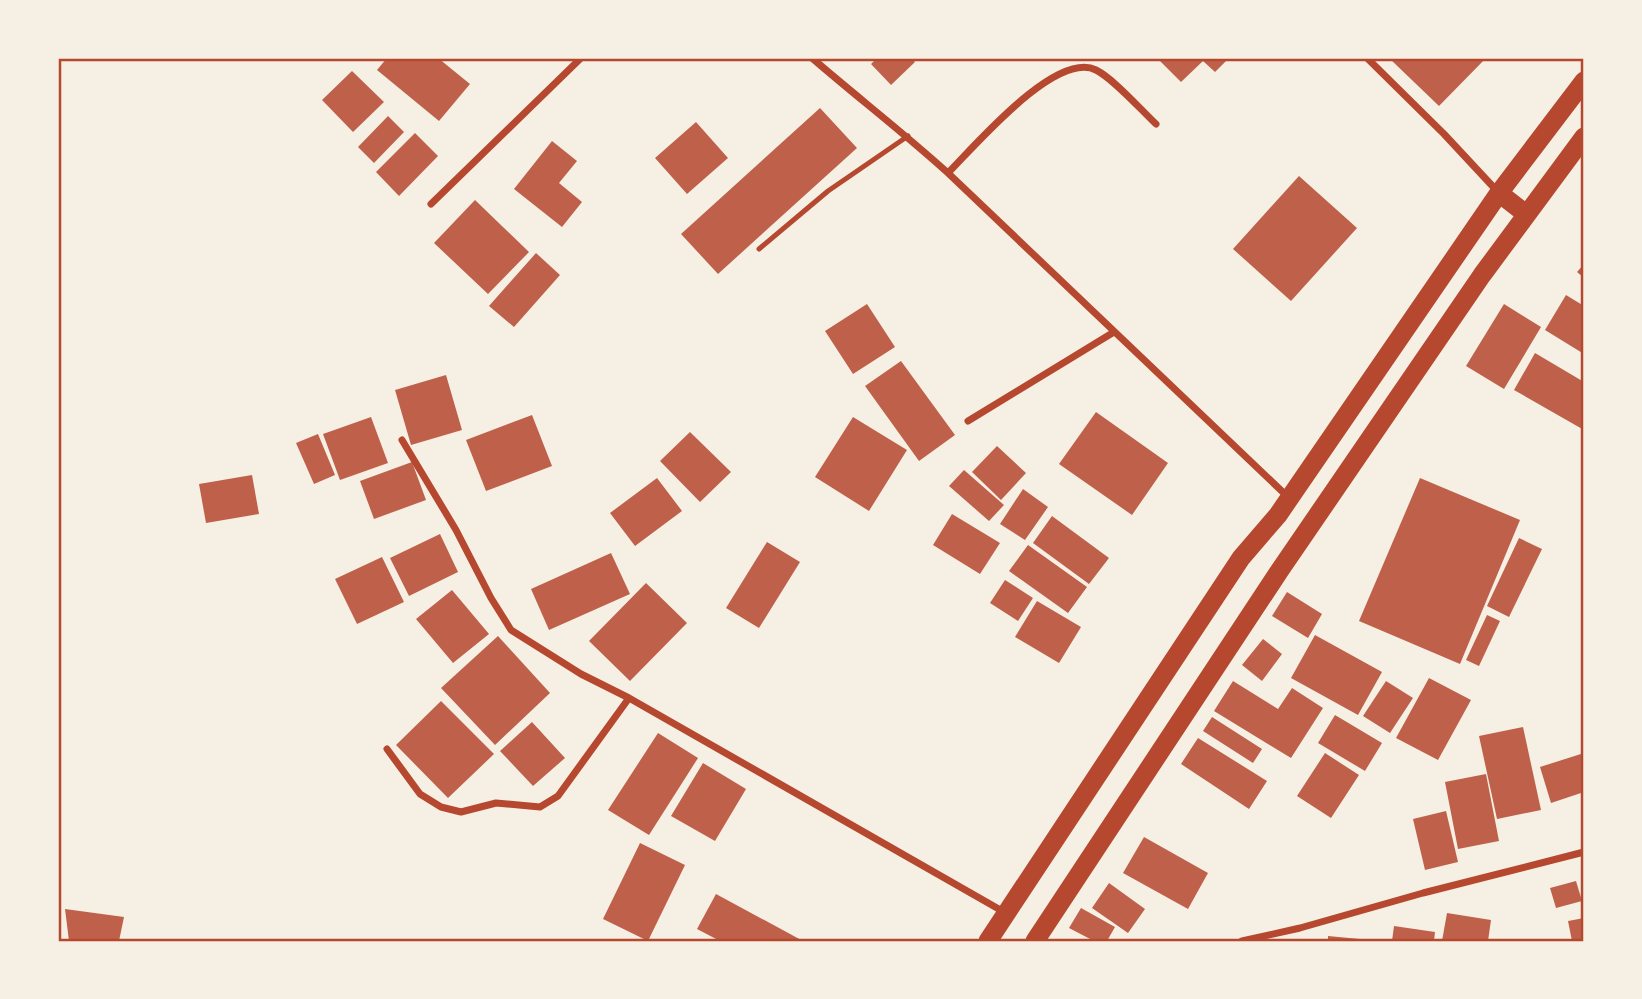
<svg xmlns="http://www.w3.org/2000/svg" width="1642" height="999" font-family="'Noto Sans',sans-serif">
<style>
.building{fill:#bf614a}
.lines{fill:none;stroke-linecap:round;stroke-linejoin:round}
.service{stroke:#b5482f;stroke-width:5}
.minor{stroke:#b5482f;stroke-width:7}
.trunk{stroke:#b5482f;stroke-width:19}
.neatline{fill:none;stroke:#b5482f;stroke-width:2.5}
</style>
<rect width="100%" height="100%" fill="#f6efe4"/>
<path class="building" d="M 387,58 L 438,58 L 470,84 L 439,121 L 377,70 Z
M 877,58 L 911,58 L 915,62 L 891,85 L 871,64 Z
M 1157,58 L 1229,58 L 1215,72 L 1203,61 L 1181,82 Z
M 1389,58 L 1486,58 L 1439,106 Z
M 352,71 L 384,102 L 353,132 L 322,100 Z
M 820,108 L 857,148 L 718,274 L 681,234 Z
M 388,116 L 404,132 L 374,163 L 358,147 Z
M 696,122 L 728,158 L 687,194 L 655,158 Z
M 415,133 L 438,156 L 399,196 L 376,172 Z
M 552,141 L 577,161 L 559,183 L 582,202 L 562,227 L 514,189 Z
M 1299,176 L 1357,228 L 1291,301 L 1233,249 Z
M 475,200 L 529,252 L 488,294 L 434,243 Z
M 536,253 L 560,275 L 514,327 L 489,306 Z
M 1584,264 L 1584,278 L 1577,272 Z
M 1566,295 L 1584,306 L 1584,354 L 1545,330 Z
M 867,304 L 895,347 L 853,374 L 825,331 Z
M 1504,304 L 1541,327 L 1504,389 L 1466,366 Z
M 1535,353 L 1584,382 L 1584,430 L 1514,390 Z
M 901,361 L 955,435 L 919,461 L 865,386 Z
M 446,375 L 462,430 L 411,445 L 395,390 Z
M 1096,412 L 1168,463 L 1132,515 L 1059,464 Z
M 532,415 L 552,466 L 486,491 L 466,440 Z
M 371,417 L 388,463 L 340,480 L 323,434 Z
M 853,417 L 907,450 L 869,511 L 815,477 Z
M 690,432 L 731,472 L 700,502 L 660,461 Z
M 318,434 L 335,475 L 314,484 L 296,443 Z
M 997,446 L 1026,473 L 1001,500 L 972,472 Z
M 412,462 L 426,500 L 374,519 L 360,481 Z
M 964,470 L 1004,505 L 989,521 L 949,486 Z
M 252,475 L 259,514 L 206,523 L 199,484 Z
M 657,478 L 682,511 L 635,546 L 610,513 Z
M 1420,478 L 1520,520 L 1460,664 L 1359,621 Z
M 1023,489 L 1048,507 L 1025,540 L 1000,524 Z
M 952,514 L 1000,543 L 980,574 L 933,545 Z
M 1052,516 L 1109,558 L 1089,584 L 1033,543 Z
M 440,534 L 458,572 L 409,596 L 390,558 Z
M 1519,538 L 1542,549 L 1509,617 L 1487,606 Z
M 767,542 L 800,562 L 759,628 L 726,608 Z
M 1028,545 L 1087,587 L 1068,613 L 1009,571 Z
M 611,553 L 630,594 L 549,630 L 531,589 Z
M 382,557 L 404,602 L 357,624 L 335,579 Z
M 1005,580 L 1033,598 L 1018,621 L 990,603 Z
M 646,583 L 687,623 L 630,681 L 589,641 Z
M 452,590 L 489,634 L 453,663 L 416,619 Z
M 1287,592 L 1322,614 L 1308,638 L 1272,616 Z
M 1037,601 L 1081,627 L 1059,663 L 1015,637 Z
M 1487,615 L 1500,621 L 1479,666 L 1466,660 Z
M 1315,635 L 1382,672 L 1358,715 L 1291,678 Z
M 498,636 L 550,693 L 495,745 L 441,688 Z
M 1263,639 L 1282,654 L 1262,681 L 1242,665 Z
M 1429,678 L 1471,700 L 1438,760 L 1396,738 Z
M 1233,681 L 1278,709 L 1292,688 L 1323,708 L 1291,758 L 1214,711 Z
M 1386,681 L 1413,698 L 1390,733 L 1363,716 Z
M 441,701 L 494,754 L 448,798 L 396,745 Z
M 1335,715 L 1382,743 L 1365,771 L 1318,743 Z
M 1212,717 L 1262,749 L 1253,763 L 1203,731 Z
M 532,722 L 565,758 L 533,786 L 500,751 Z
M 1523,727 L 1541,810 L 1497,819 L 1479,736 Z
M 658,733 L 698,758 L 649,835 L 608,810 Z
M 1198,738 L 1267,781 L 1249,809 L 1181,764 Z
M 1325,753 L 1359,775 L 1331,818 L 1297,796 Z
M 1584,753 L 1584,792 L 1551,803 L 1540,767 Z
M 703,763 L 746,789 L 715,841 L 671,816 Z
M 1486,774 L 1499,841 L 1458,849 L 1445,782 Z
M 1446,811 L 1458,862 L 1425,870 L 1413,819 Z
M 1144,837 L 1208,873 L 1188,909 L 1123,873 Z
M 640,843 L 685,865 L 648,941 L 603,919 Z
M 1576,881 L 1582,901 L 1556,908 L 1550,888 Z
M 1109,883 L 1145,909 L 1128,933 L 1092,908 Z
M 716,894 L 803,941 L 720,941 L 697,929 Z
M 1081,908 L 1115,927 L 1107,941 L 1094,941 L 1069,928 Z
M 65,909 L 124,917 L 119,941 L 69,941 Z
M 1447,913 L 1491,920 L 1488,941 L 1442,941 Z
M 1584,918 L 1584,941 L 1572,941 L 1568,921 Z
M 1394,926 L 1435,932 L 1434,941 L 1392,941 Z
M 1328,936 L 1360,939 L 1360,941 L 1328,941 Z"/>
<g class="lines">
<path class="service" d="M 759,249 L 828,191 L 908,136"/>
<path class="minor" d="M 812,58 C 857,97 904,133 948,173 L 1288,497
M 1367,58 L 1444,134 L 1498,192
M 948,173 C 974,147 1056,50 1096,70 C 1114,79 1141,110 1156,124
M 431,204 L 581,58
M 968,421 L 1114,332
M 402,440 L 456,530 L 491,598 L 511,630 L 581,674 L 629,698 L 1004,912
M 387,749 L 420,794 L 441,807 L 461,812 L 496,803 L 540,807 L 558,796 L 629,698
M 1242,941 L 1300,928 L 1423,893 L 1584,852"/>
<path class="trunk" d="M 1499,193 L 1526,214
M 988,941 L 1241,558 L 1278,515 L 1499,193 L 1584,81
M 1035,941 L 1280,570 L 1482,275 L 1584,137"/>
</g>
<rect width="1642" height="999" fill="none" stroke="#f6efe4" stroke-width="119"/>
<rect x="60" y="60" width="1522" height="880" class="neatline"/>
</svg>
